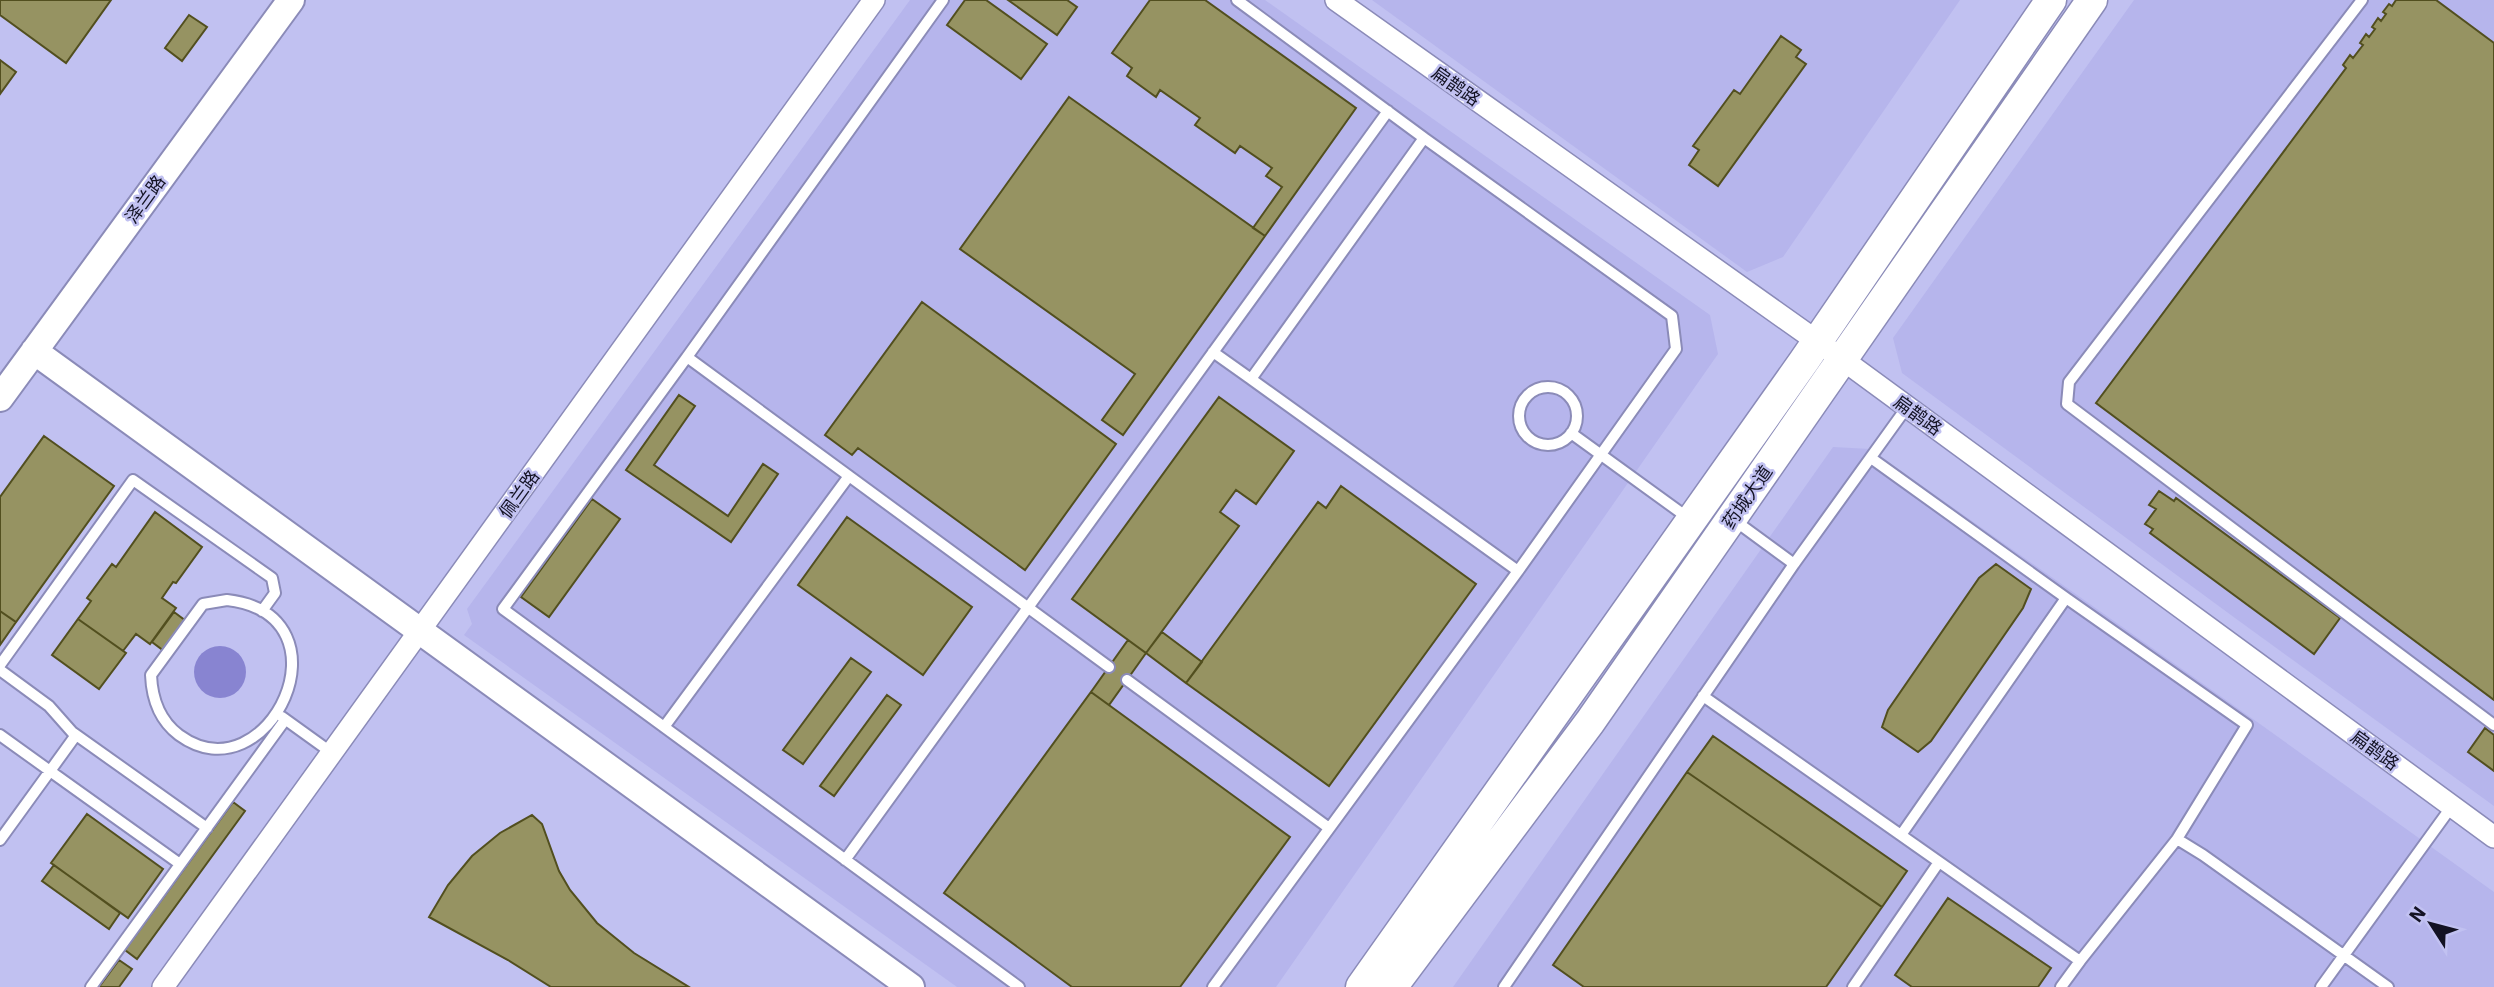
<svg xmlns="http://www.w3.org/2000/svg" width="2494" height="987" font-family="'IBM Plex Sans','Noto Sans SC',sans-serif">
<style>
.built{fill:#b6b5ec}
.water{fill:#8884d1}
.building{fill:#969362;stroke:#524f1f;stroke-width:2}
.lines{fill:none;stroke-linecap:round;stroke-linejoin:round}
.service-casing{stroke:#8b8bb8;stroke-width:14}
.minor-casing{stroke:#8b8bb8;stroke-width:24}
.tertiary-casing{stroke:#8b8bb8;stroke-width:30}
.secondary-casing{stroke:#8b8bb8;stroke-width:33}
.service{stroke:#fff;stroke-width:10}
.minor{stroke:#fff;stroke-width:21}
.tertiary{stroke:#fff;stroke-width:26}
.secondary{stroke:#fff;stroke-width:30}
.labels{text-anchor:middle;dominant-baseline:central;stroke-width:5;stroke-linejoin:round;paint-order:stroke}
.street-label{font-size:18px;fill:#131223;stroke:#c1c1f1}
</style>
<rect width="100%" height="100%" fill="#c1c1f1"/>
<path class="built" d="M 910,0 L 1265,0 L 1710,315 L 1718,354 L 1276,987 L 957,987 L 464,635 L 472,624 L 467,609 Z
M 1372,0 L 1960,0 L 1783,257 L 1747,272 Z
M 2134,0 L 2494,0 L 2494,806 L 2235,618 L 1902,373 L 1893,338 Z
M 1833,447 L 1870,449 L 2260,724 L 2494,892 L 2494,987 L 1453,987 Z"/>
<path class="water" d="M194 672a26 26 0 1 1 52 0a26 26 0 1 1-52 0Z"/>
<path class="building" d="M 0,0 L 111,0 L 66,63 L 0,15 Z
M 965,0 L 986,0 L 1047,44 L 1021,79 L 947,25 Z
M 1008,0 L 1067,0 L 1077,7 L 1057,35 Z
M 1150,0 L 1205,0 L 1356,108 L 1265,236 L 1253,228 L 1282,187 L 1266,176 L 1272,168 L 1240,146 L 1235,153 L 1195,125 L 1200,118 L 1160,90 L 1156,97 L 1127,76 L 1132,68 L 1112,53 Z
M 2396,0 L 2436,0 L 2494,43 L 2494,700 L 2096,403 L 2346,68 L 2343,65 L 2350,55 L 2353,58 L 2363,45 L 2360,43 L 2366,34 L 2369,37 L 2375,29 L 2372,27 L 2378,18 L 2381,21 L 2386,14 L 2383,12 L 2389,4 L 2392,6 Z
M 189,15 L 207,27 L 182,61 L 165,48 Z
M 1781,36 L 1801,50 L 1796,57 L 1806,64 L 1718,186 L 1689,165 L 1699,150 L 1693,146 L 1734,90 L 1740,94 Z
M 0,60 L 16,72 L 0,94 Z
M 1069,97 L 1265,236 L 1123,435 L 1102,420 L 1135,374 L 960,249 Z
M 922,302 L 1116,444 L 1025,570 L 858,448 L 852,455 L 825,435 Z
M 679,395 L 695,406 L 654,465 L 728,516 L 763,464 L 778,474 L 731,542 L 626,470 Z
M 1219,397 L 1294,451 L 1256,504 L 1236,490 L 1220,512 L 1239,526 L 1146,653 L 1072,599 Z
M 44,436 L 114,486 L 16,622 L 0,611 L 0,497 Z
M 1341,486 L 1476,584 L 1329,786 L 1186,683 L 1318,502 L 1326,508 Z
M 2159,491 L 2174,501 L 2176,498 L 2340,618 L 2314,654 L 2150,533 L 2153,529 L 2145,524 L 2156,509 L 2149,505 Z
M 592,499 L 620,519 L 549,617 L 521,597 Z
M 155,512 L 202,547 L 176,583 L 173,582 L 162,598 L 176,608 L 150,644 L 136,634 L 123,651 L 78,619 L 91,601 L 87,598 L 112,564 L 116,567 Z
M 847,517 L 972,607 L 923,675 L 798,585 Z
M 1996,564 L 2031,589 L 2023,608 L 1931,741 L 1918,752 L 1882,727 L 1888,710 L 1979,578 Z
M 0,611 L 16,622 L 0,645 Z
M 174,612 L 186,621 L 164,651 L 152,642 Z
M 78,619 L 126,653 L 99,689 L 52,655 Z
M 1162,632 L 1202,662 L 1186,683 L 1146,653 Z
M 1128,640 L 1146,653 L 1109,705 L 1091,692 Z
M 851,658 L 871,672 L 803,764 L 783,750 Z
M 1091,692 L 1290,837 L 1180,987 L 1072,987 L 944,893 Z
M 887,695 L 901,705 L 834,796 L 820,786 Z
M 2485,728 L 2494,735 L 2494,771 L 2468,752 Z
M 1713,736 L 1907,871 L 1882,907 L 1687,772 Z
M 1687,772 L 1882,907 L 1826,987 L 1584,987 L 1553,965 Z
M 233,802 L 245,811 L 137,959 L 125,950 Z
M 87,814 L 163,869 L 128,918 L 51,863 Z
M 532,815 L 542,824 L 559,871 L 570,890 L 597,923 L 634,953 L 689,987 L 551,987 L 508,960 L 429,917 L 448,885 L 472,856 L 500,833 Z
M 54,865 L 120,913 L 109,929 L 42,881 Z
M 1948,898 L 2051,968 L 2038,987 L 1912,987 L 1895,975 Z
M 119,960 L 132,969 L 119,987 L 99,987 Z"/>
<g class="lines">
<defs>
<path id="service" d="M 1237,0 L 1424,138
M 2362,0 L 2069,382 L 2067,404 L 2494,725
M 1424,138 L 1672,316 L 1676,349 L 1518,571 L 1251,379 Z
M 1213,352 L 1251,379
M 687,357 L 943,0
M1519 416a29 29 0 1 1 58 0a29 29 0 1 1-58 0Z
M 1571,433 L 1691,520
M 1871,458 L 2066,598 L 1901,835
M 1734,520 L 1794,564 L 1907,407
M 2066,598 L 2247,725 L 2177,839 L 2080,961
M 227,600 C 356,615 268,800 179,735 C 159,720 152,699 151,675 L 203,604 Z
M 0,665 L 133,480 L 272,578 L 275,593 L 262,611
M 0,670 L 49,706 L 72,732 L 207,828
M 1127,680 L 1329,828
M 1703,696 L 2080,961 L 2061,987
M 282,717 L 332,753
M 664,727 L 849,476
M 0,735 L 50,771 L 76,735
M 2177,839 L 2203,855 L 2388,987
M 0,840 L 50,771 L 180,864
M 845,860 L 1388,111
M 91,987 L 285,720
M 1019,987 L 503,609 L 687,357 L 1109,667
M 1213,987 L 1518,571
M 1504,987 L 1794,564
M 1853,987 L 1939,862
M 2321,987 L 2452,806"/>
<path id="minor" d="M 1336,0 L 1842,359 L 2494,837
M 163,987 L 874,0"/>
<path id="tertiary" d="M 34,351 L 911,987
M 0,398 L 291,0"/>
<path id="secondary" d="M 1361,987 L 1804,361 L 2051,0
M 1392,987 L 1590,722 L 2092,0"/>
</defs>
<use href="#service" class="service-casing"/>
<use href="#minor" class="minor-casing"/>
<use href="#tertiary" class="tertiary-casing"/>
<use href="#secondary" class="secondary-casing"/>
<use href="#service" class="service"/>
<use href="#minor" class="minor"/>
<use href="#tertiary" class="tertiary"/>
<use href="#secondary" class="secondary"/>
</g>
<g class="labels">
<g class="street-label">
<text transform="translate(1456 86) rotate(35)">扁鹊路</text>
<text transform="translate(145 199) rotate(-54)">泽兰路</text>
<text transform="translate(1918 415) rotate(36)">扁鹊路</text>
<text transform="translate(519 494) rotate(-54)">佩兰路</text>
<text transform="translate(1747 497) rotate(-55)">药城大道</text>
<text transform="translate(2375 750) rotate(36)">扁鹊路</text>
</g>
</g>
<g transform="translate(2431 924) rotate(306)" stroke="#c1c1f1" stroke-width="5" paint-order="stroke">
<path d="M0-5L12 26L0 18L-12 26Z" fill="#131223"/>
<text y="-10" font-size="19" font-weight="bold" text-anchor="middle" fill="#131223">N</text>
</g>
</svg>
